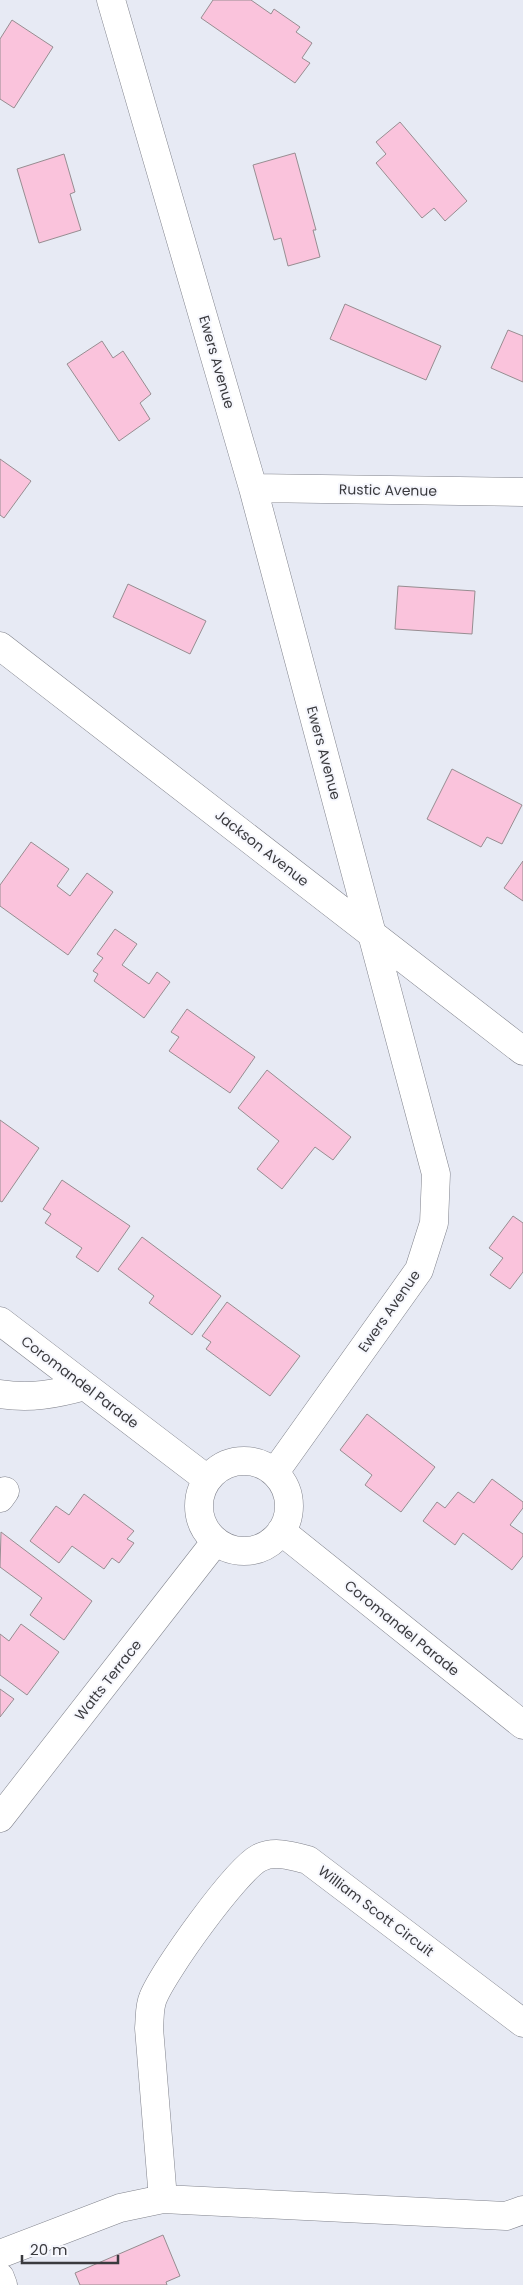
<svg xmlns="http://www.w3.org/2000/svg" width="523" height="2285" font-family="Poppins,sans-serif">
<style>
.building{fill:#fac3dc;stroke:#978d91}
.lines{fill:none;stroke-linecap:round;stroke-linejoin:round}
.minor-casing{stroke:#81838c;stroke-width:29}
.minor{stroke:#fff;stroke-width:28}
.labels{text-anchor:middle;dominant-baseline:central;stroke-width:4;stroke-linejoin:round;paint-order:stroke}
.street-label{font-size:14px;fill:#3a3a3e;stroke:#f6f7fd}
</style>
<rect width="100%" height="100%" fill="#e7eaf4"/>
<path class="building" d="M 213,0 L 251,0 L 271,14 L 274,9 L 300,27 L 296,32 L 312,43 L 302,58 L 310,63 L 295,83 L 201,18 Z
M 12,20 L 53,47 L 14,108 L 0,99 L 0,39 Z
M 400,122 L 467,201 L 445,221 L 434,208 L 422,218 L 376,163 L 386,154 L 376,142 Z
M 295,153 L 316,230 L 313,230 L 320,257 L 288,266 L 281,238 L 274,240 L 253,165 Z
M 64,154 L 75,192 L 70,194 L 81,230 L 39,243 L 17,169 Z
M 345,304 L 441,346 L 426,380 L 330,339 Z
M 508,330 L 523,336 L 523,382 L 491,368 Z
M 102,341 L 113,358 L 123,351 L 151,394 L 140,403 L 150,419 L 119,441 L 67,364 Z
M 0,459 L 31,481 L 4,518 L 0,515 Z
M 128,584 L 206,621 L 190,654 L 113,617 Z
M 398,586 L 475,591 L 472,634 L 395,629 Z
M 452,769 L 522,805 L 502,844 L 487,837 L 481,847 L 427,819 Z
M 31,842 L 69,869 L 57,886 L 70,896 L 87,873 L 113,892 L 68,955 L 0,906 L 0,885 Z
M 523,861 L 523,901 L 504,888 Z
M 115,929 L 137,944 L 122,965 L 149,984 L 157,972 L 170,982 L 144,1018 L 94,981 L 98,974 L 93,971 L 103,958 L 97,954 Z
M 187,1009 L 255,1057 L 230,1093 L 169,1051 L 179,1037 L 171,1032 Z
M 267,1070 L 351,1137 L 333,1160 L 315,1147 L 282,1189 L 257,1169 L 279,1141 L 238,1108 Z
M 0,1120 L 39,1148 L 2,1202 L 0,1201 Z
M 62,1180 L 130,1226 L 98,1272 L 76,1257 L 82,1248 L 45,1223 L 51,1214 L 43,1209 Z
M 513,1216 L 523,1223 L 523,1272 L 510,1289 L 490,1275 L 503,1258 L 489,1248 Z
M 142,1237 L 221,1296 L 192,1335 L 149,1303 L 154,1296 L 118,1269 Z
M 227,1302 L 300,1356 L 270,1396 L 206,1349 L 211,1342 L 202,1336 Z
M 367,1414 L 435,1467 L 401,1512 L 365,1485 L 372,1475 L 340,1450 Z
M 492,1479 L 523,1502 L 523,1508 L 510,1525 L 523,1534 L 523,1556 L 512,1570 L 463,1533 L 455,1545 L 423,1521 L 437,1502 L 445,1508 L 458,1492 L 474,1503 Z
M 84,1494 L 134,1531 L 127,1539 L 134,1543 L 119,1563 L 112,1558 L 104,1569 L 72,1546 L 59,1563 L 30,1541 L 56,1506 L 69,1515 Z
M 1,1532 L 92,1601 L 64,1640 L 30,1615 L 42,1598 L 0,1567 Z
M 21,1624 L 59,1652 L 27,1695 L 0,1675 L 0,1634 L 9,1641 Z
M 0,1689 L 14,1699 L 0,1717 Z
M 163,2235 L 180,2276 L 166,2282 L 167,2285 L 80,2285 L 75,2273 Z"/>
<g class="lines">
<defs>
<path id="minor" d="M 111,0 L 253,488 L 436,1174 L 434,1223 L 419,1270 L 275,1472
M 253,488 L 523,492
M 0,646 L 523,1051
M 0,1321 L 207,1479
M 0,1394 C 30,1399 56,1394 85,1386
M199 1506a45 45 0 1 1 90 0a45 45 0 1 1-90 0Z
M 0,1498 L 5,1491
M 281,1531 L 523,1725
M 0,1818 L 216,1541
M 163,2199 L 149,2028 C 150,2019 149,2007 153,1998 C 163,1972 236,1870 259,1858 C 274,1850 293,1856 308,1860 L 523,2023
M 0,2254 L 120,2208 L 163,2199 L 506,2216 L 523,2210
M 0,2277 L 3,2285"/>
</defs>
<use href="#minor" class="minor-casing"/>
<use href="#minor" class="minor"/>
</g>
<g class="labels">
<g class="street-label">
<text transform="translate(217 362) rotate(74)">Ewers Avenue</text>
<text transform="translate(388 490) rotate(1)">Rustic Avenue</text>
<text transform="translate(324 753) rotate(75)">Ewers Avenue</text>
<text transform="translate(262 848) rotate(38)">Jackson Avenue</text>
<text transform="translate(389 1311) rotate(-55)">Ewers Avenue</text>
<text transform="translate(80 1382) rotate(37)">Coromandel Parade</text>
<text transform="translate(402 1628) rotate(39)">Coromandel Parade</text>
<text transform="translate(108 1680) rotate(-52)">Watts Terrace</text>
<text transform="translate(376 1911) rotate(37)">William Scott Circuit</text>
</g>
</g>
<path d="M22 2255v8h96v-8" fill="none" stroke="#3a3a3e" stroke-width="2.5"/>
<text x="30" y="2255" font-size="15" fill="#3a3a3e" stroke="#f6f7fd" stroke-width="4" paint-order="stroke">20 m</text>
</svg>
